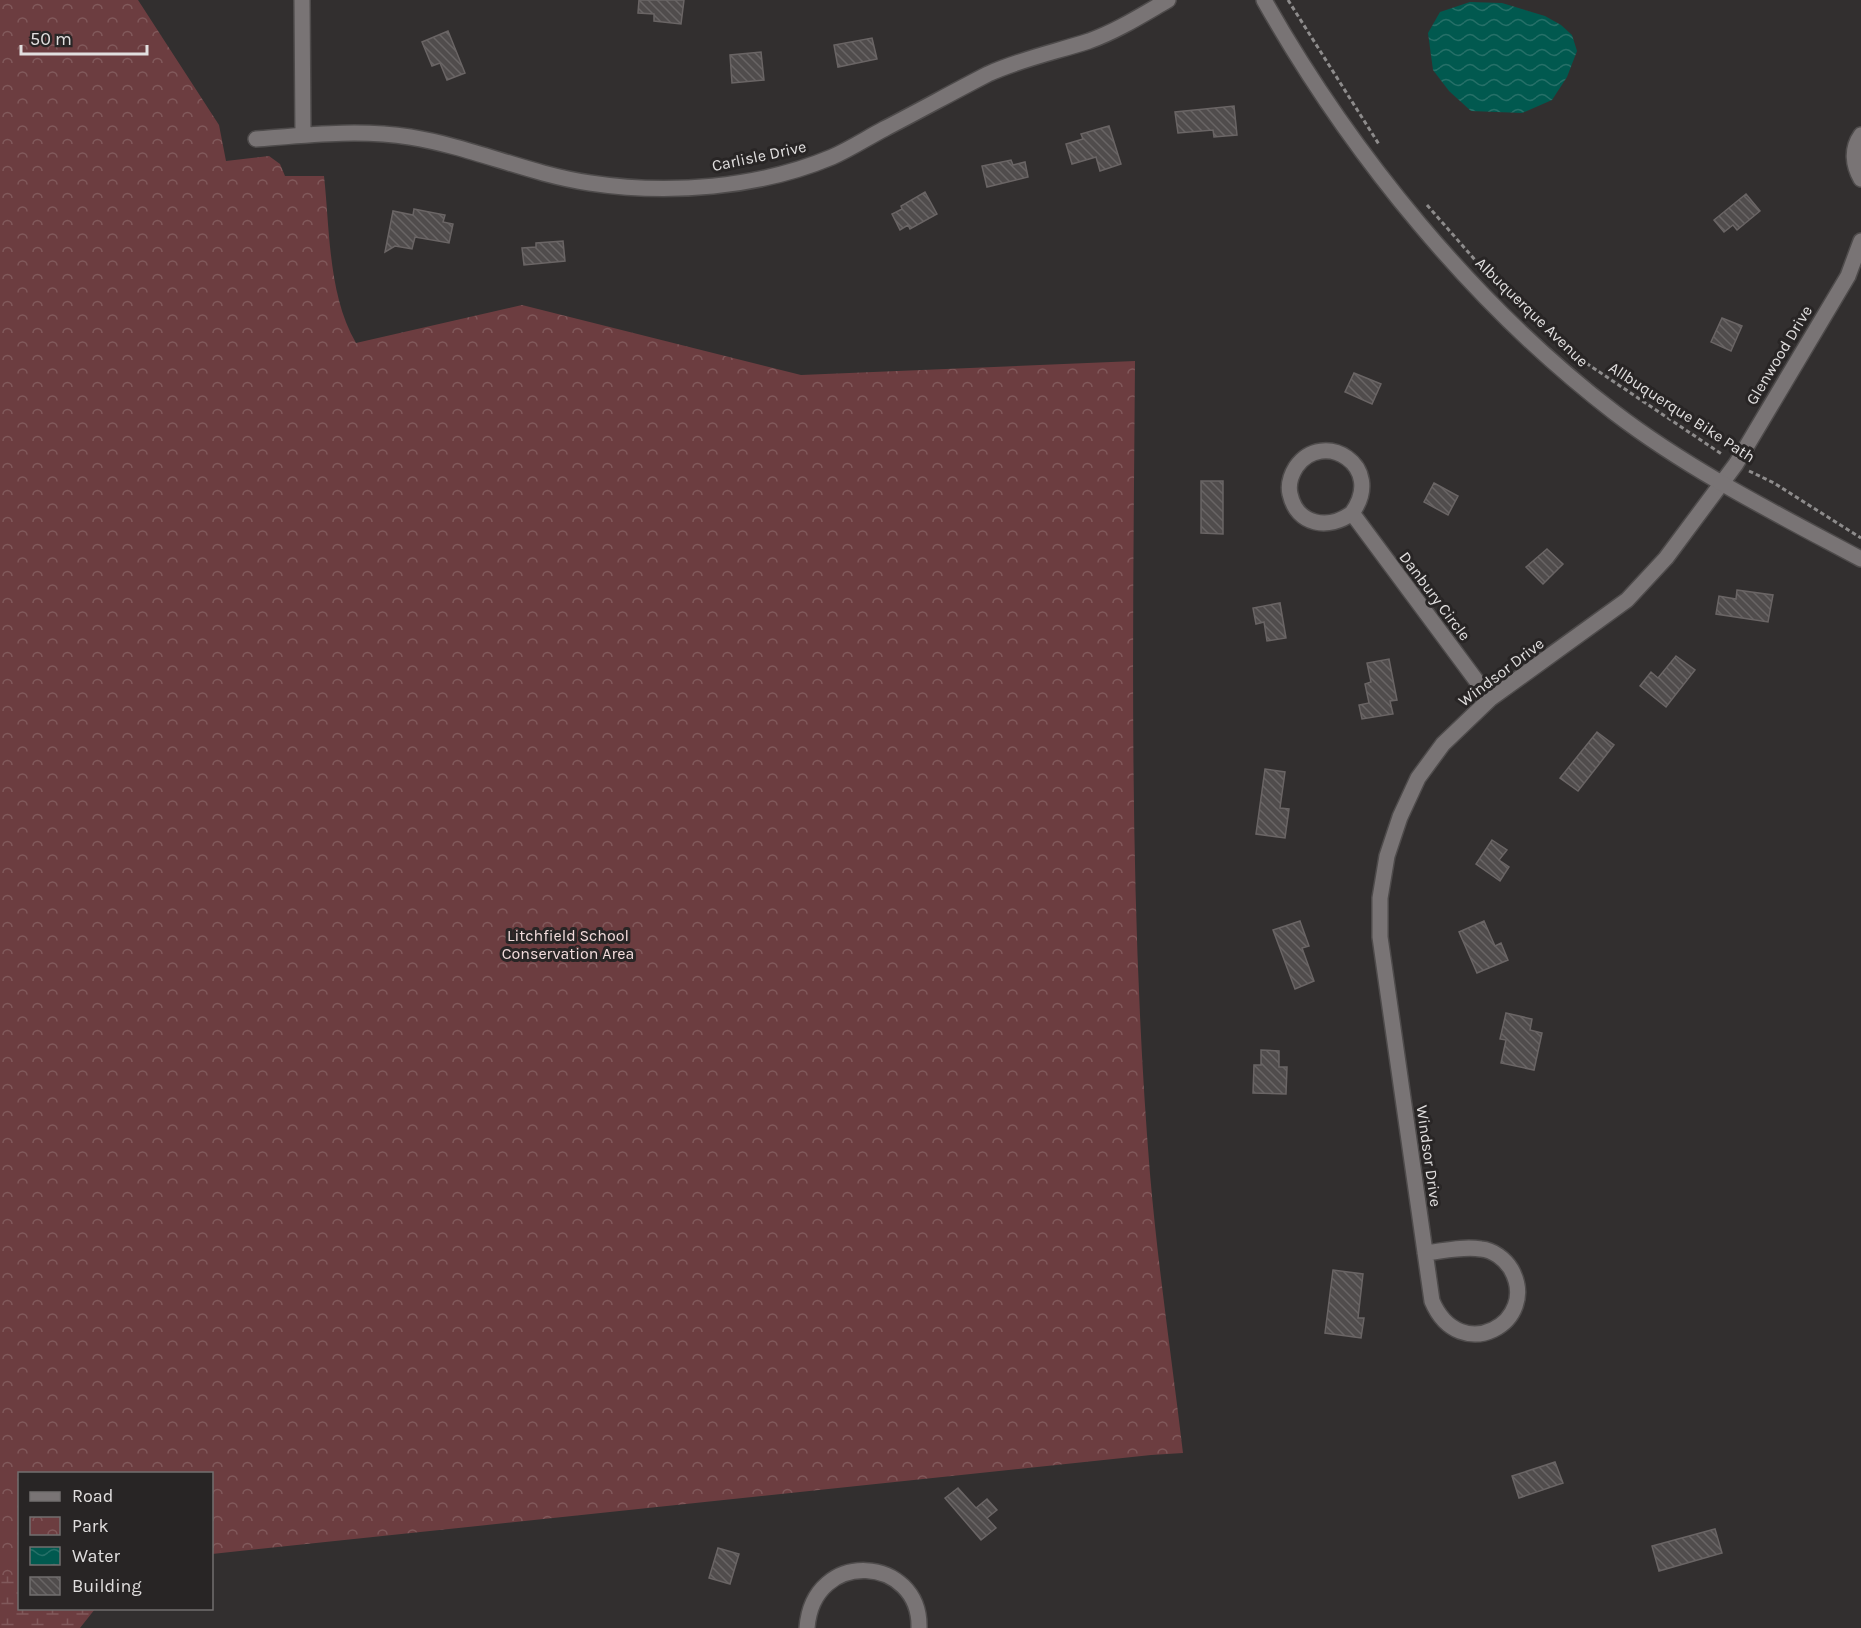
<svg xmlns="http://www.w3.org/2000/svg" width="1861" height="1628" font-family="Karla,sans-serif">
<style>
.wetland{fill:url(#wetland-marsh)}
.park{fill:url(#park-crowns)}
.water{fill:url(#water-waves)}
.building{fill:url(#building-back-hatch);stroke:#6a6565;stroke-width:1.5}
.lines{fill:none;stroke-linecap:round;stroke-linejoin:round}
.minor-casing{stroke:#4e4b4b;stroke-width:18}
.tertiary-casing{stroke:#4e4b4b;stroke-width:18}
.path{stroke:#8e8c8c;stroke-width:3;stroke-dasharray:4.5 3;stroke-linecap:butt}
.minor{stroke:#797475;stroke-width:15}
.tertiary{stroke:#797475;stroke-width:15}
.labels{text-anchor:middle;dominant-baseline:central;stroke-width:6;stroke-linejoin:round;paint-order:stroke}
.street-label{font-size:16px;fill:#e1dfdf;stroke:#282525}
.park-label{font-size:16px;fill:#f2dcdc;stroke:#282525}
</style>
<defs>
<pattern id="wetland-marsh" width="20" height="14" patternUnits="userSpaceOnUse" patternTransform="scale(1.5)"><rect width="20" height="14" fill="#6c3d40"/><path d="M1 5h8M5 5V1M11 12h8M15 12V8" fill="none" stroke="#81595b"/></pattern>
<pattern id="park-crowns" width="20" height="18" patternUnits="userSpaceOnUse" patternTransform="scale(1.5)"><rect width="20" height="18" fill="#6c3d40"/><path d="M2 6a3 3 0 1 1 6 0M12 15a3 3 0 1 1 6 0" fill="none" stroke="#81595b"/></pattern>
<pattern id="water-waves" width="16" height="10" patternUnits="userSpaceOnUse" patternTransform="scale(1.5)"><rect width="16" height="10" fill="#01594f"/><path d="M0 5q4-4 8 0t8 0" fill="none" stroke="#267068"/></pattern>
<pattern id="building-back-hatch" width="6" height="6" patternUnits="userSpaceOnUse" patternTransform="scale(1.5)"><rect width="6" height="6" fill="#504c4c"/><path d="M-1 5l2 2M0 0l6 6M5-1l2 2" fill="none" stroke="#696565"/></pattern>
</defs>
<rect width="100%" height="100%" fill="#322f2f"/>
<path class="wetland" d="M 19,1546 L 20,1608 L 95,1609 L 80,1628 L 0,1628 L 0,1558 Z"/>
<path class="park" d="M 0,0 L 138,0 L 219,125 L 226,161 L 269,156 L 280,164 L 285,176 L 324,176 C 330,230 328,295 356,343 L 522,305 L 801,375 L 1135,361 C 1133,632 1128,903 1150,1174 C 1158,1267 1172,1360 1183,1453 L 1151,1455 L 212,1554 L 212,1474 L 20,1474 L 19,1574 L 0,1576 Z"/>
<path class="water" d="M 1470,2 L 1502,3 L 1545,16 L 1561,25 L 1572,35 L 1577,51 L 1567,77 L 1552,100 L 1522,113 L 1471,111 L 1449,91 L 1433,70 L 1428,33 L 1440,12 Z"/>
<path class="building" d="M 639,0 L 684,0 L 681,24 L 654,21 L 654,14 L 638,13 Z
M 448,31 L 465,73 L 447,80 L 440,63 L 432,66 L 422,42 Z
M 872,38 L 877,59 L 838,67 L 834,45 Z
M 761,52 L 764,80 L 732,83 L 730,55 Z
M 1234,106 L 1237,135 L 1214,137 L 1213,130 L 1178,133 L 1175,112 Z
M 1109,126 L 1121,164 L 1100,171 L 1096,157 L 1072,164 L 1066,144 L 1083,139 L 1081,134 Z
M 1011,160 L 1013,165 L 1025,162 L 1028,177 L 987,187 L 982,166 Z
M 925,192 L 937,214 L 910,229 L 908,225 L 900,230 L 892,214 L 902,209 L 901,206 Z
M 1746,194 L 1760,211 L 1737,230 L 1733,225 L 1724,232 L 1714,220 Z
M 414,209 L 445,215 L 443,222 L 453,224 L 449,243 L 415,237 L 412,249 L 395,246 L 385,252 L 393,211 L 413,215 Z
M 563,241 L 565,261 L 524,265 L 522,248 L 536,247 L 536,243 Z
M 1722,318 L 1742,326 L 1731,351 L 1711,342 Z
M 1354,373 L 1381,384 L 1372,404 L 1345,392 Z
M 1201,481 L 1223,481 L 1223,534 L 1201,533 Z
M 1434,483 L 1458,496 L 1448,515 L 1424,502 Z
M 1547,549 L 1563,564 L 1543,584 L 1526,567 Z
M 1737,590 L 1773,595 L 1768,622 L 1716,614 L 1719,596 L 1736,599 Z
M 1280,603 L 1286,638 L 1267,641 L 1264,622 L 1256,624 L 1253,608 Z
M 1676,656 L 1695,670 L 1666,707 L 1640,686 L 1651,672 L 1658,678 Z
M 1389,659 L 1397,700 L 1390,701 L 1393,714 L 1362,719 L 1359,705 L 1369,703 L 1365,684 L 1371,682 L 1367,663 Z
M 1597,732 L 1614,745 L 1578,791 L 1560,778 Z
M 1265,769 L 1285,772 L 1280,808 L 1289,809 L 1285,838 L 1256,834 Z
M 1492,840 L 1507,850 L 1499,860 L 1509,867 L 1500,881 L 1476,864 Z
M 1300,921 L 1309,946 L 1302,948 L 1314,981 L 1295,989 L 1273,930 Z
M 1484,921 L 1495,946 L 1501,943 L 1508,960 L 1477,973 L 1459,932 Z
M 1506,1013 L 1532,1019 L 1530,1030 L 1542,1033 L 1534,1070 L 1501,1063 L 1506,1040 L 1500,1039 Z
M 1261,1050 L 1279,1051 L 1279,1067 L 1287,1067 L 1286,1094 L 1253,1093 L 1254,1065 L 1261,1065 Z
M 1333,1270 L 1363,1274 L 1358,1318 L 1364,1318 L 1361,1338 L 1325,1333 Z
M 1555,1462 L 1563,1483 L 1519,1498 L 1512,1476 Z
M 958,1488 L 976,1508 L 987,1499 L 997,1510 L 987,1518 L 996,1528 L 981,1540 L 945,1498 Z
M 1715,1529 L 1722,1553 L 1659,1571 L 1652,1546 Z
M 718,1548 L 739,1554 L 730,1584 L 709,1578 Z"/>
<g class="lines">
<defs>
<path id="minor" d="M 302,0 L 303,135
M 1861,135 C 1851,149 1853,165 1861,179
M 256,139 C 307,135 359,129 410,137 C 472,147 529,174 590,183 C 669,195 758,188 832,157 C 850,149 867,138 884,129 C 919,111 953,92 988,74 C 1021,59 1055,52 1089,41 C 1117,31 1142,15 1168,0
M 1352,513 C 1329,530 1297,526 1290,494 C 1288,485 1291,475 1296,467 C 1323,428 1386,466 1352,513 L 1490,699
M 1425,1253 C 1443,1251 1463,1246 1481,1249 C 1493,1250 1505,1259 1511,1269 C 1541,1322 1460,1367 1432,1301 L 1380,937 L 1380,898 L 1387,856 L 1400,817 L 1418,778 L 1443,744 L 1490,699 L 1627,600 L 1666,558 L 1736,464 L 1848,276 L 1861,241
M 807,1628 C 813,1547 921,1556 919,1628"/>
<path id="tertiary" d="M 1264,0 C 1351,154 1474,305 1615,413 C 1691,471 1777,514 1861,559"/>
</defs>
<use href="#minor" class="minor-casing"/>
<use href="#tertiary" class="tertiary-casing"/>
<path class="path" d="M 1288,0 L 1380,146
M 1427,205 L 1476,261 L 1521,306 L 1580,359 L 1723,455
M 1749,471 L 1774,483 L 1861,538"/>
<use href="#minor" class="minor"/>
<use href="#tertiary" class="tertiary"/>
</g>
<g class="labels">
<g class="street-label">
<text transform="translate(759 156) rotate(-12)">Carlisle Drive</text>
<text transform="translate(1532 312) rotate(44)">Albuquerque Avenue</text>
<text transform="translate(1779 355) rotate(-59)">Glenwood Drive</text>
<text transform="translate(1682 412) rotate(33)">Allbuquerque Bike Path</text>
<text transform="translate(1435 596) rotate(53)">Danbury Circle</text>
<text transform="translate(1501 672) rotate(-37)">Windsor Drive</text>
<text transform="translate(1429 1156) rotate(82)">Windsor Drive</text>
</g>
<g class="park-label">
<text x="568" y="935">Litchfield School<tspan x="568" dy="18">Conservation Area</tspan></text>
</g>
</g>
<rect x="18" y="1472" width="195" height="138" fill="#282525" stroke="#726f6f" stroke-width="1.5"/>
<rect x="30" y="1492" width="30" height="9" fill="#797475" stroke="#726f6f" stroke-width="1.5"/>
<text x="72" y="1502" font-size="18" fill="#e1dfdf">Road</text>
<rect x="30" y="1517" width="30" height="18" fill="url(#park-crowns)" stroke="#726f6f" stroke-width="1.5"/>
<text x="72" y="1532" font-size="18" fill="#e1dfdf">Park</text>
<rect x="30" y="1547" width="30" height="18" fill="url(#water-waves)" stroke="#726f6f" stroke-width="1.5"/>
<text x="72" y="1562" font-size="18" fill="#e1dfdf">Water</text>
<rect x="30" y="1577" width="30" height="18" fill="url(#building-back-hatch)" stroke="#726f6f" stroke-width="1.5"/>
<text x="72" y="1592" font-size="18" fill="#e1dfdf">Building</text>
<path d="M21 45v9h126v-9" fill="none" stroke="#e1dfdf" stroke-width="3"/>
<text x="30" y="45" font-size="18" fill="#e1dfdf" stroke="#282525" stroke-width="4.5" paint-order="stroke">50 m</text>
</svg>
